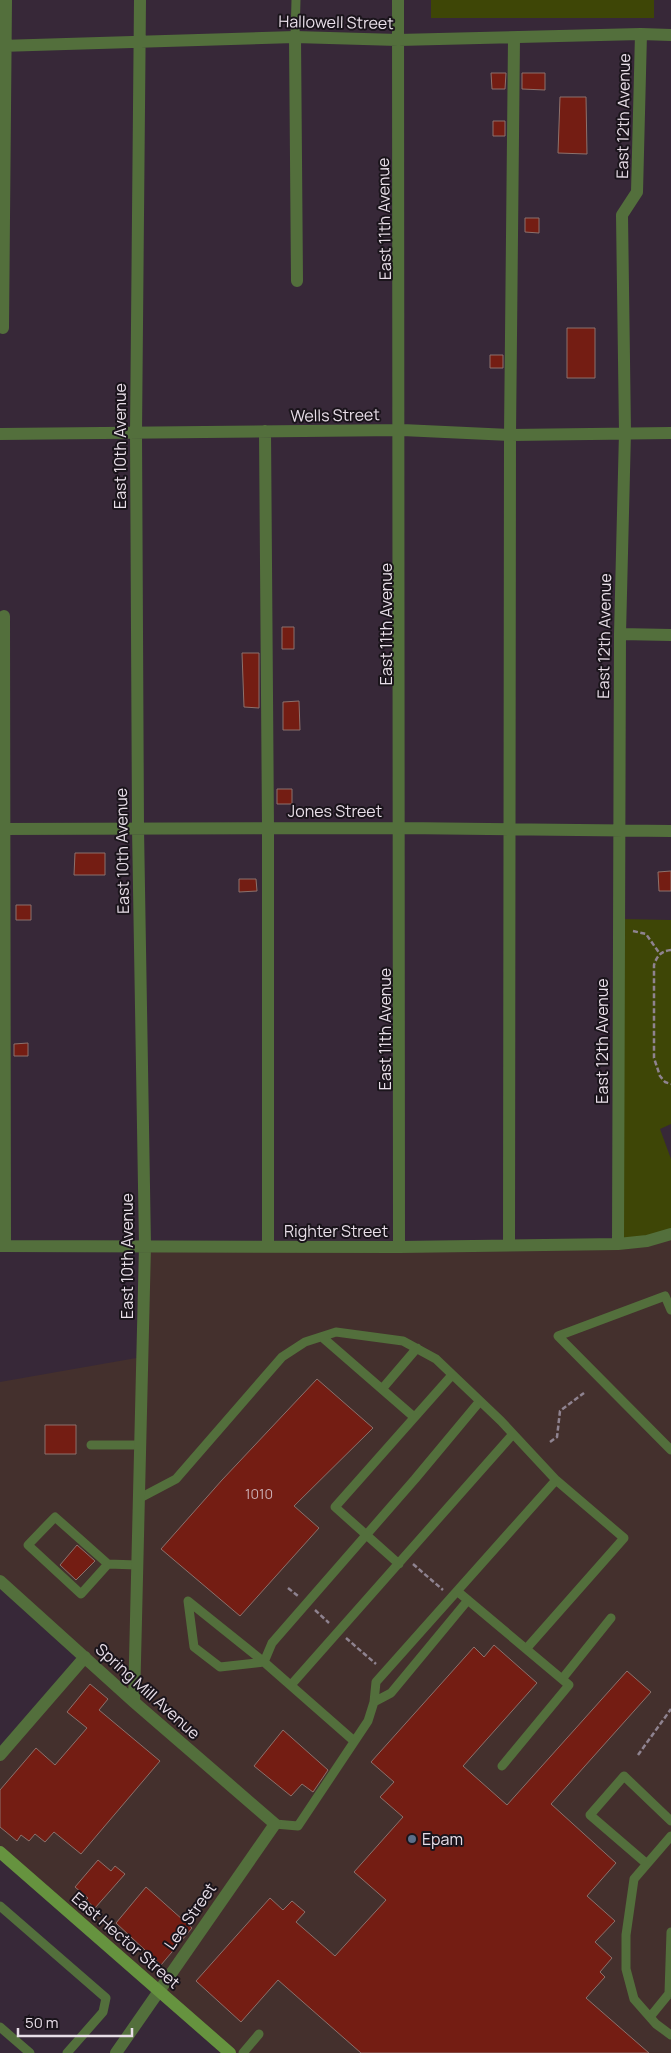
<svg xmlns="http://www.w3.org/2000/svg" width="671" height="2053" font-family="Manrope,sans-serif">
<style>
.industrial{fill:#44302d}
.green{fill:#3e4606}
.building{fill:#741d13;stroke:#8c716c}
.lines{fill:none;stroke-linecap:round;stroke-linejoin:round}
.path{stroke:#8f8390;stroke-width:2.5;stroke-dasharray:5 2.5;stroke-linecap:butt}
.lane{stroke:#536f3c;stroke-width:9}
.street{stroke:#536f3c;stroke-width:12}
.secondary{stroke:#66933f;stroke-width:12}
.service-dot{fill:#5c6f8a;stroke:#1a141b;stroke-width:2}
.labels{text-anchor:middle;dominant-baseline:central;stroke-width:4;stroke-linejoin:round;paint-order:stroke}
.number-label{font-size:14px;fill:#cbaeb3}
.street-label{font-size:16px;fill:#e8dee8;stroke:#1a141b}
.poi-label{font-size:16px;fill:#e8dee8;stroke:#1a141b;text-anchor:start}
</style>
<rect width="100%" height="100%" fill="#372838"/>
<path class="industrial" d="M 671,1234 L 671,2053 L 230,2053 L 0,1852 L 0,1755 L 85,1657 L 0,1582 L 0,1382 L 142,1357 L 145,1246 L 618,1244 Z"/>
<path class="green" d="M 431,0 L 654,0 L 654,18 L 431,18 Z
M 619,919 L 671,920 L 671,1124 L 660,1129 L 671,1159 L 671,1233 L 618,1244 Z"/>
<path class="building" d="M 491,73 L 506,73 L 505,89 L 492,89 Z
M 522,73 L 545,73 L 545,90 L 522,89 Z
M 560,97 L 586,97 L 587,154 L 558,153 Z
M 493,121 L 505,121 L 505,136 L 493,136 Z
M 525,218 L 539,218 L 539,233 L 525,232 Z
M 567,328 L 595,328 L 595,378 L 567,378 Z
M 490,355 L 503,355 L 503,368 L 490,368 Z
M 282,627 L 294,627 L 294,649 L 282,649 Z
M 242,653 L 259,653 L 259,708 L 244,707 Z
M 299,701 L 300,730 L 283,730 L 283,702 Z
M 277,789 L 292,789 L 292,804 L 277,804 Z
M 75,853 L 105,853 L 105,875 L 74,875 Z
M 671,871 L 671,891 L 659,891 L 658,872 Z
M 239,879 L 256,879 L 257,891 L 239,892 Z
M 16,905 L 31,905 L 31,920 L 16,920 Z
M 28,1043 L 28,1056 L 14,1056 L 14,1044 Z
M 317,1379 L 373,1428 L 294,1506 L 319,1528 L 240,1616 L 161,1549 L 222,1480 Z
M 45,1425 L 76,1425 L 76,1454 L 45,1454 Z
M 77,1545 L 95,1561 L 76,1580 L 60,1565 Z
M 494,1645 L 537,1683 L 463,1766 L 507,1805 L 627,1671 L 651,1692 L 551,1804 L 616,1863 L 587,1896 L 615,1921 L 595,1942 L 612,1958 L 600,1972 L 605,1977 L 586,1998 L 649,2053 L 361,2053 L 278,1980 L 241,2022 L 196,1981 L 270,1898 L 283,1910 L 292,1901 L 305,1912 L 296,1922 L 335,1956 L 386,1900 L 354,1872 L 403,1817 L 380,1797 L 394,1782 L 371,1762 L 474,1647 L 484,1657 Z
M 90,1684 L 108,1699 L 99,1710 L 160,1761 L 81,1854 L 54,1832 L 45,1842 L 35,1834 L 29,1841 L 21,1835 L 17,1841 L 0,1827 L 0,1790 L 36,1748 L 55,1765 L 87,1728 L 67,1712 Z
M 283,1730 L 328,1770 L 313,1792 L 302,1784 L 291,1796 L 254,1766 Z
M 98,1860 L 111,1871 L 115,1866 L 125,1874 L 95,1908 L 86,1900 L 88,1898 L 75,1887 Z
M 146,1887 L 192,1928 L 161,1965 L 116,1923 Z"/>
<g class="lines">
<path class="path" d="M 633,931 L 646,934 L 660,954
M 671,950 C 661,951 657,956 654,965 L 654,1058 L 660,1076 L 665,1082 L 671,1084
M 550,1442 L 557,1437 L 560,1411 L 584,1393
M 413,1564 L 443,1590
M 288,1588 L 298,1596
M 315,1610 L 329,1623
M 346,1638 L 376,1664
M 638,1755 L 671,1709"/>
<path class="lane" d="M 295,37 L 296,0
M 671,1310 L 665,1296 L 558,1336 L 671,1450
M 322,1337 L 414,1417
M 382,1389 L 417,1348
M 91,1445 L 140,1445
M 140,1498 L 176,1479 L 282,1357 L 305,1342 L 336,1332 L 403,1341 L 436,1359 L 501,1421 L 556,1480
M 108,1564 L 55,1517 L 28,1545 L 81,1594 L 108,1564 L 137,1565
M 399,1564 L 335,1507 L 452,1375
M 457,1591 L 569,1685 L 502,1766
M 188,1601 L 264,1662 L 220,1667 L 194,1647 Z
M 562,1679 L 611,1618
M 291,1685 L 513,1434
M 374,1702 L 391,1693 L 468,1600
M 354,1741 L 264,1662 L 272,1643 L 415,1479 L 480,1401
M 275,1824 L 298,1826 L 368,1721 L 374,1702 L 376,1682 L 556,1480 L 624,1538 L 526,1649
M 671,1836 L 634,1879 L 626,1935 L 626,1969 L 634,1999 L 656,2024 L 671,2035
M 647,1864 L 590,1815 L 624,1776 L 671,1821
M 0,1906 L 106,1998 L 103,2012 L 67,2053
M 669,1993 L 671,1932
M 650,2017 L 671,1991
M 0,2027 L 30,2053
M 243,2053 L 259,2034"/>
<path class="street" d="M 398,0 C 402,416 402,832 399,1247
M 295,37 L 297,281
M 0,46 L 295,37 L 398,40 L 641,34 L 671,35
M 3,328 L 6,0
M 265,431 L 268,828 L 268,1247
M 0,434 L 402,430 L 510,435 L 671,433
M 4,616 L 5,1246
M 620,634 L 671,635
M 0,829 L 402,828 L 671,831
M 618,1244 L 620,634 L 625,432 L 622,215 L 637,192 L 641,34
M 509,1245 L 510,435 L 514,38
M 0,1246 L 399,1247 L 618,1244 L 647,1241 L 671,1234
M 0,1581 L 134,1702 L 275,1824 L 116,2053
M 134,1702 L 145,1246 L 138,828 L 136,433 L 140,0
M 0,1755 L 85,1657"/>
<path class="secondary" d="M 0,1852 L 230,2053"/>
</g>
<circle class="service-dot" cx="412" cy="1839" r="5"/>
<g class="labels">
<g class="number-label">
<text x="259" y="1493">1010</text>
</g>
<g class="street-label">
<text transform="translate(336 22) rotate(1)">Hallowell Street</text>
<text transform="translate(623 116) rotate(-89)">East 12th Avenue</text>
<text transform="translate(384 219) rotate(-91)">East 11th Avenue</text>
<text transform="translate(335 415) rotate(-1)">Wells Street</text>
<text transform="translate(120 446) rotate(-90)">East 10th Avenue</text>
<text transform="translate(386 624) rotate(-90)">East 11th Avenue</text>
<text transform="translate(604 636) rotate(-89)">East 12th Avenue</text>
<text x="335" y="811">Jones Street</text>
<text transform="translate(122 851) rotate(-91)">East 10th Avenue</text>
<text transform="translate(385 1029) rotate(-90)">East 11th Avenue</text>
<text transform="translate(602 1041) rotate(-90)">East 12th Avenue</text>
<text x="336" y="1231">Righter Street</text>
<text transform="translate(127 1256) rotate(-90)">East 10th Avenue</text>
<text transform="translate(148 1691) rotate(42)">Spring Mill Avenue</text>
<text transform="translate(190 1916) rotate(-55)">Lee Street</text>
<text transform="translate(126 1940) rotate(41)">East Hector Street</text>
</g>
<g class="poi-label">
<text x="422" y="1839">Epam</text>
</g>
</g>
<path d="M18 2028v8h114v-8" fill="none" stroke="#e8dee8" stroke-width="2.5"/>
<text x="25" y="2028" font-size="15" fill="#e8dee8" stroke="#1a141b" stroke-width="4" paint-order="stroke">50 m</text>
</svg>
